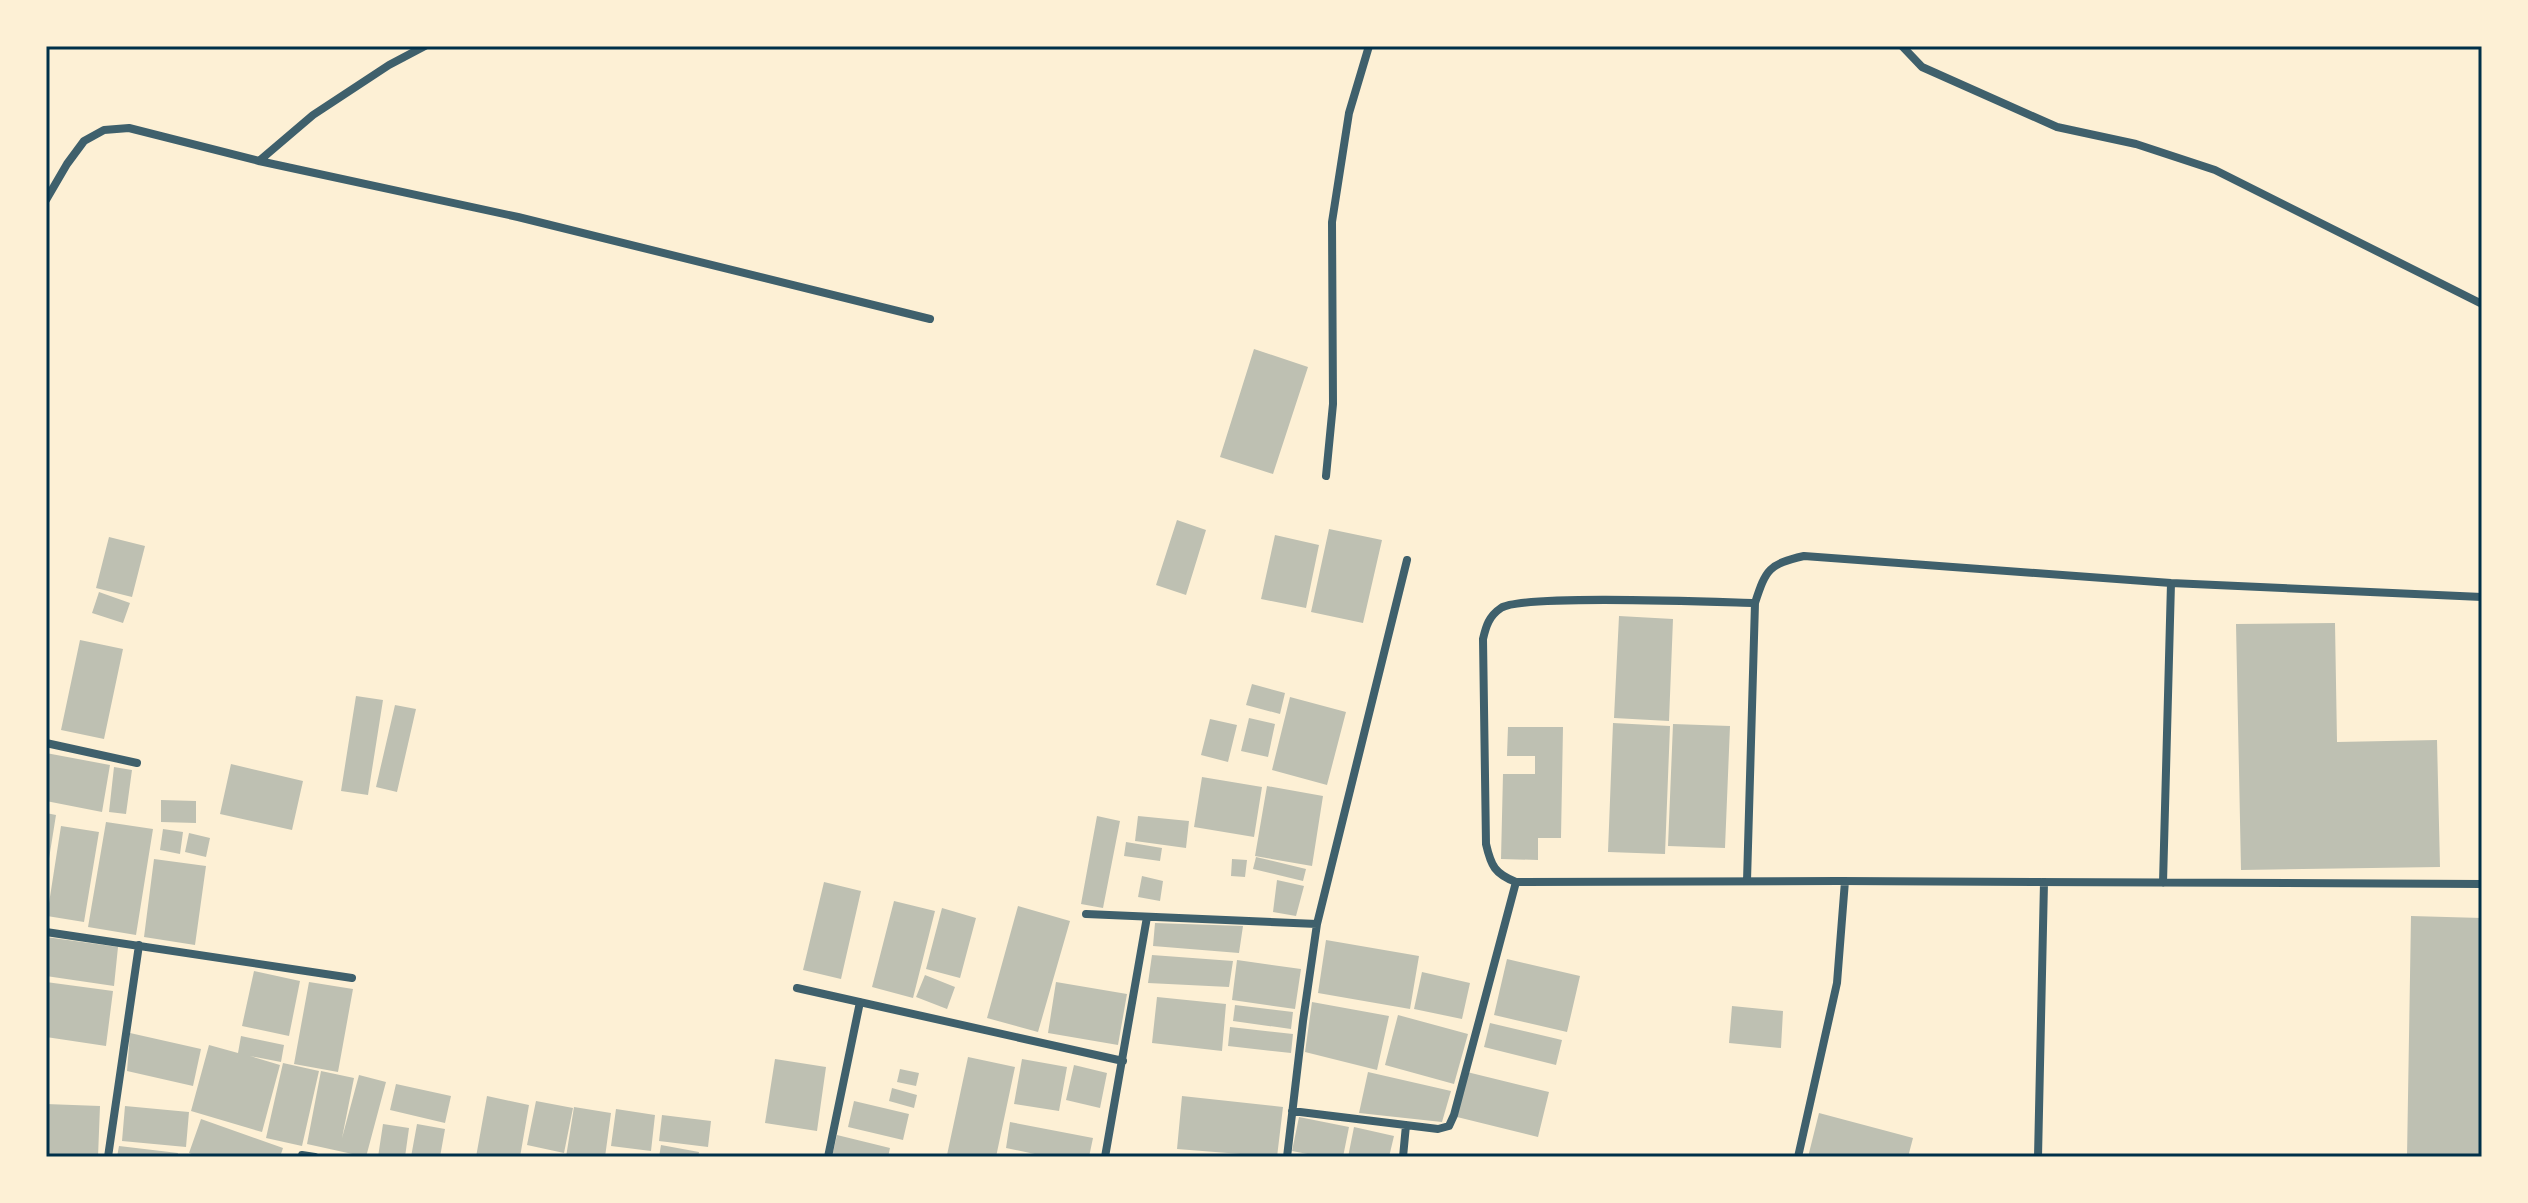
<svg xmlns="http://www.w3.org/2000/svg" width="2528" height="1203" font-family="Commissioner,sans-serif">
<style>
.building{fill:#bec0b2}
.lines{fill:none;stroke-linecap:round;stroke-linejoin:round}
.minor{stroke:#3f606c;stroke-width:8}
.neatline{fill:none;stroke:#003049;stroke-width:3}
</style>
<rect width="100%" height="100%" fill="#fdf0d5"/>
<path class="building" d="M 1254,349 L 1308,367 L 1273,474 L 1220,457 Z
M 1177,520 L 1206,530 L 1186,595 L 1156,585 Z
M 1329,529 L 1382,540 L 1363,623 L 1311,612 Z
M 1275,535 L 1319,545 L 1306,608 L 1261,599 Z
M 109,537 L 145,546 L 132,597 L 96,588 Z
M 99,592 L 130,603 L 123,623 L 92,613 Z
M 1619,616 L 1673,619 L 1669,721 L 1614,718 Z
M 2335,623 L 2337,742 L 2437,740 L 2440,867 L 2241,870 L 2236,624 Z
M 80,640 L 123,649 L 104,739 L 61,730 Z
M 1252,684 L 1285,693 L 1280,714 L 1246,705 Z
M 356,696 L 383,700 L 368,795 L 341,791 Z
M 1290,697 L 1346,712 L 1327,785 L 1272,770 Z
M 395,705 L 416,709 L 397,792 L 376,787 Z
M 1249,718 L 1275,724 L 1268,757 L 1241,751 Z
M 1210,719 L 1237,725 L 1228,762 L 1201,755 Z
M 1613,723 L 1670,726 L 1665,854 L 1608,852 Z
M 1673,724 L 1730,726 L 1725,848 L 1668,846 Z
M 1508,727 L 1563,727 L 1561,838 L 1538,838 L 1538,860 L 1501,859 L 1503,774 L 1535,774 L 1535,756 L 1507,756 Z
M 46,753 L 110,765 L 102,812 L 46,801 Z
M 231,764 L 303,781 L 292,830 L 220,814 Z
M 114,767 L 132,770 L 126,814 L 109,812 Z
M 1202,777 L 1262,787 L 1254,837 L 1194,827 Z
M 1267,786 L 1323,796 L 1312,866 L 1255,856 Z
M 161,800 L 196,801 L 196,823 L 161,822 Z
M 46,813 L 56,815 L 48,865 L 46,865 Z
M 1097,816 L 1120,821 L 1103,908 L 1081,904 Z
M 1138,816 L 1189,821 L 1186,848 L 1135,841 Z
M 106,822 L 153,829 L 136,935 L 88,927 Z
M 61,826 L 99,832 L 84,922 L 47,916 Z
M 163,829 L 183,832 L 180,854 L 160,850 Z
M 189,833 L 210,838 L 206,857 L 185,852 Z
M 1126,842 L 1162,848 L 1160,861 L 1124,856 Z
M 1256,857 L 1306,869 L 1303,881 L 1253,869 Z
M 154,859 L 206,866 L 195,945 L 144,937 Z
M 1232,859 L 1247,860 L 1245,877 L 1231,876 Z
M 1142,876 L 1163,881 L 1160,901 L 1138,897 Z
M 1277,880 L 1304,886 L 1296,916 L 1273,912 Z
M 824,882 L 861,891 L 841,979 L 803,970 Z
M 894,901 L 935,911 L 913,998 L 872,987 Z
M 1018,906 L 1070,921 L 1038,1032 L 987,1018 Z
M 942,908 L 976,918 L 960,978 L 926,969 Z
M 2411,916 L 2482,918 L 2481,1157 L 2407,1157 Z
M 1155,923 L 1243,926 L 1239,953 L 1153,946 Z
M 46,937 L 118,947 L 114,986 L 46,976 Z
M 1326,940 L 1419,956 L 1410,1009 L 1318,993 Z
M 1152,955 L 1233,961 L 1229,987 L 1148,983 Z
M 1507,959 L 1580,976 L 1567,1032 L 1494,1015 Z
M 1237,960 L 1301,969 L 1295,1009 L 1232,1000 Z
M 254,971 L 300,981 L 289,1036 L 242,1026 Z
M 1422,972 L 1470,983 L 1462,1019 L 1414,1009 Z
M 925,975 L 955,987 L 947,1009 L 916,997 Z
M 46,982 L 113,991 L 106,1046 L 46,1037 Z
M 309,982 L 353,989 L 338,1072 L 294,1064 Z
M 1056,982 L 1127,994 L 1118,1045 L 1048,1033 Z
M 1157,997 L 1226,1004 L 1222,1051 L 1152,1043 Z
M 1312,1002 L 1389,1016 L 1377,1070 L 1305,1052 Z
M 1235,1005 L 1293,1012 L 1291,1029 L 1233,1021 Z
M 1732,1006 L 1783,1011 L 1781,1048 L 1729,1043 Z
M 1398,1015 L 1468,1034 L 1454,1084 L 1385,1065 Z
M 1490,1023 L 1562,1040 L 1556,1065 L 1484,1047 Z
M 1230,1027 L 1293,1034 L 1291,1053 L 1228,1046 Z
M 130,1033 L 201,1049 L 193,1086 L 127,1071 Z
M 241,1036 L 284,1045 L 281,1062 L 250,1056 L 280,1065 L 262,1132 L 191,1111 L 209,1045 L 238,1053 Z
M 968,1057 L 1015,1067 L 996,1157 L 958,1157 L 947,1155 Z
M 775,1059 L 826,1067 L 817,1131 L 765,1123 Z
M 1022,1059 L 1067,1067 L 1059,1111 L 1014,1104 Z
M 283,1063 L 319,1071 L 302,1146 L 266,1138 Z
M 1074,1065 L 1107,1073 L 1100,1108 L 1066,1100 Z
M 900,1069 L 919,1073 L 916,1086 L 897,1082 Z
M 321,1071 L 354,1078 L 342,1138 L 359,1075 L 386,1082 L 366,1157 L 307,1144 Z
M 1368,1072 L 1451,1091 L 1442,1122 L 1359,1113 Z
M 1467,1072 L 1549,1092 L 1538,1137 L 1457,1117 Z
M 396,1084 L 451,1096 L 445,1123 L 390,1110 Z
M 892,1088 L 917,1095 L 914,1108 L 889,1101 Z
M 487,1096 L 529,1105 L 520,1157 L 476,1157 Z
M 1182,1096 L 1283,1107 L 1277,1157 L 1177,1149 Z
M 536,1101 L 573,1108 L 564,1153 L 527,1145 Z
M 854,1101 L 909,1114 L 903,1140 L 848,1127 Z
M 46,1104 L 100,1106 L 98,1157 L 46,1157 Z
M 125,1106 L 189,1112 L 186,1147 L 122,1141 Z
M 574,1107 L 611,1113 L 605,1157 L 566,1157 Z
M 616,1109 L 655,1115 L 651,1151 L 611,1146 Z
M 1819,1113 L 1913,1138 L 1908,1157 L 1808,1157 Z
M 662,1115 L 711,1121 L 708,1147 L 659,1141 Z
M 1299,1117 L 1349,1127 L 1343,1157 L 1323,1157 L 1292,1151 Z
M 201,1119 L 283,1148 L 280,1157 L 199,1157 L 189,1153 Z
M 1010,1122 L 1093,1138 L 1089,1157 L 1049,1157 L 1006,1148 Z
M 383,1124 L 409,1128 L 405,1157 L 378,1157 Z
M 417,1124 L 445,1129 L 440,1157 L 411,1157 Z
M 1354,1127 L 1394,1136 L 1389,1157 L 1348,1157 Z
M 837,1135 L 890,1148 L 888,1157 L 832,1157 Z
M 661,1145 L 699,1152 L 698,1157 L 659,1157 Z
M 119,1146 L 178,1153 L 177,1157 L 117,1157 Z"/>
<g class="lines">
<path class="minor" d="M 1902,46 L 1922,67 L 2057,127 L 2136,144 L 2215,170 L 2482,304
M 259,161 L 313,115 L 389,65 L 425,46
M 46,200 L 67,164 L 84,141 L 104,130 L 129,128 L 259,161 L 518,217 L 930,319
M 1326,476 L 1333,404 L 1332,222 L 1349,113 L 1369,46
M 1755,603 C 1716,602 1522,594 1501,608 C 1489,616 1486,626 1483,639 L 1486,844 C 1491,866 1495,874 1516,882 L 1839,881 L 2482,884
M 46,743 L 137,763
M 1747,881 L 1755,603 C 1766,569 1769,564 1804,556 L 2171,583 L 2482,597
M 2163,883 L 2171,583
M 1086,914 L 1317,924
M 46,932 L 352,978
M 797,988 L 1123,1061
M 1292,1111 L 1438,1129 L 1449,1126 L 1454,1115 L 1516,882
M 302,1155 L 315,1157
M 108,1157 L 139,945
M 828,1157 L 860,1002
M 1105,1157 L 1147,917
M 1287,1157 L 1303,1021 L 1317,924 L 1407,560
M 1403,1157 L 1406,1125
M 1798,1157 L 1837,983 L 1845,881
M 2038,1157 L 2044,882"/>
</g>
<rect width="2528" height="1203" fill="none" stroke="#fdf0d5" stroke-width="96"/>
<rect x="48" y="48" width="2432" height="1107" class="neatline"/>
</svg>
